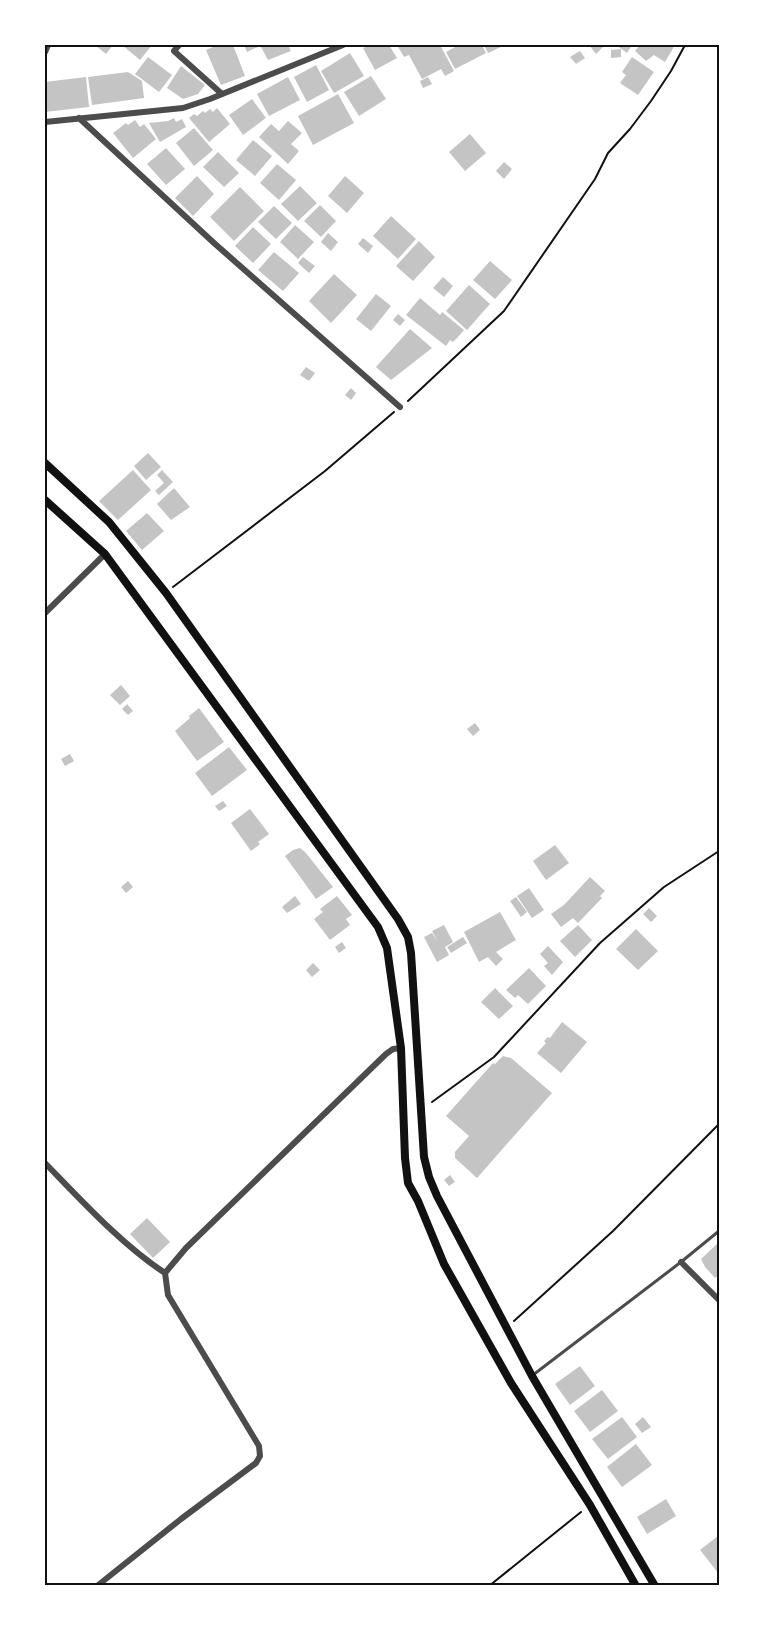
<svg xmlns="http://www.w3.org/2000/svg" width="764" height="1631" font-family="Cabin,sans-serif">
<style>
.building{fill:#c4c4c4}
.lines{fill:none;stroke-linecap:round;stroke-linejoin:round}
.path{stroke:#111;stroke-width:2}
.service{stroke:#4c4c4c;stroke-width:3}
.minor{stroke:#4c4c4c;stroke-width:6}
.secondary{stroke:#111;stroke-width:8}
.neatline{fill:none;stroke:#111;stroke-width:2}
</style>
<rect width="100%" height="100%" fill="#fff"/>
<path class="building" d="M 95,45 L 113,45 L 106,54 Z
M 122,45 L 152,45 L 140,60 Z
M 218,45 L 233,45 L 245,76 L 221,85 L 206,50 Z
M 244,45 L 262,45 L 247,52 Z
M 264,45 L 288,45 L 291,51 L 268,60 L 261,47 Z
M 372,45 L 389,45 L 397,58 L 375,70 L 363,48 Z
M 397,45 L 440,45 L 454,71 L 445,76 L 441,69 L 422,79 L 409,55 L 404,57 Z
M 459,45 L 482,45 L 486,53 L 455,69 L 446,52 Z
M 484,45 L 505,45 L 488,53 Z
M 589,45 L 601,45 L 603,47 L 596,54 Z
M 616,45 L 632,45 L 627,53 Z
M 640,45 L 675,45 L 665,62 L 654,55 L 646,61 L 635,51 Z
M 621,49 L 621,57 L 611,58 L 611,50 Z
M 580,51 L 585,58 L 576,64 L 570,57 Z
M 350,53 L 364,76 L 334,93 L 321,71 Z
M 148,57 L 172,75 L 159,92 L 135,74 Z
M 632,57 L 654,72 L 638,95 L 620,83 L 626,75 L 622,72 Z
M 316,65 L 329,90 L 307,102 L 294,77 Z
M 181,66 L 205,85 L 198,94 L 183,99 L 167,88 Z
M 128,72 L 142,81 L 144,98 L 92,105 L 88,77 Z
M 371,76 L 386,99 L 359,116 L 344,92 Z
M 86,77 L 89,107 L 45,112 L 45,82 Z
M 288,77 L 300,100 L 269,116 L 257,94 Z
M 428,77 L 432,84 L 423,88 L 420,81 Z
M 338,94 L 354,123 L 313,145 L 298,116 Z
M 252,99 L 266,118 L 243,135 L 229,115 Z
M 217,108 L 230,124 L 209,142 L 189,118 L 194,114 L 197,116 L 203,111 L 205,113 L 210,109 L 213,112 Z
M 174,118 L 176,122 L 182,119 L 186,127 L 160,142 L 149,123 L 168,121 Z
M 135,120 L 140,127 L 144,124 L 156,139 L 133,158 L 113,133 L 126,123 L 128,125 Z
M 288,121 L 302,133 L 291,144 L 299,151 L 288,164 L 259,137 L 271,124 L 279,131 Z
M 194,128 L 213,150 L 194,166 L 176,143 Z
M 470,134 L 486,153 L 465,171 L 449,152 Z
M 253,140 L 272,156 L 255,176 L 236,160 Z
M 166,148 L 185,169 L 166,185 L 147,164 Z
M 218,152 L 239,173 L 224,187 L 203,167 Z
M 504,162 L 512,169 L 504,179 L 496,171 Z
M 277,164 L 296,180 L 279,200 L 260,183 Z
M 197,176 L 214,194 L 193,216 L 175,198 Z
M 345,176 L 364,193 L 347,213 L 328,196 Z
M 300,186 L 317,203 L 298,221 L 281,204 Z
M 240,187 L 264,211 L 234,241 L 210,217 Z
M 320,205 L 336,221 L 321,237 L 304,221 Z
M 274,206 L 292,223 L 276,239 L 258,222 Z
M 391,216 L 416,239 L 398,259 L 373,236 Z
M 295,225 L 314,242 L 298,259 L 280,242 Z
M 253,227 L 271,244 L 253,263 L 235,246 Z
M 328,233 L 338,242 L 331,251 L 321,242 Z
M 363,238 L 373,246 L 368,253 L 358,244 Z
M 419,241 L 435,257 L 413,281 L 396,266 Z
M 274,252 L 299,273 L 283,291 L 258,270 Z
M 303,257 L 315,266 L 309,273 L 298,263 Z
M 490,261 L 512,280 L 495,299 L 473,280 Z
M 334,274 L 357,295 L 331,323 L 309,301 Z
M 443,277 L 453,286 L 444,297 L 433,288 Z
M 469,285 L 490,304 L 467,330 L 446,311 Z
M 376,294 L 391,306 L 371,331 L 356,319 Z
M 420,298 L 440,315 L 442,312 L 464,330 L 457,338 L 453,342 L 450,340 L 446,346 L 406,315 Z
M 398,314 L 405,320 L 400,326 L 393,320 Z
M 410,329 L 432,348 L 391,380 L 376,367 Z
M 306,367 L 315,373 L 309,381 L 300,375 Z
M 351,388 L 356,393 L 351,400 L 345,395 Z
M 148,453 L 161,467 L 146,480 L 134,466 Z
M 133,470 L 151,490 L 118,520 L 99,501 Z
M 162,470 L 173,482 L 159,495 L 155,491 L 164,483 L 157,475 Z
M 174,488 L 190,507 L 171,520 L 157,504 Z
M 147,513 L 164,531 L 142,550 L 126,531 Z
M 121,685 L 130,696 L 120,705 L 110,695 Z
M 127,704 L 133,711 L 128,715 L 122,709 Z
M 199,708 L 224,742 L 197,761 L 175,731 L 190,718 L 189,716 Z
M 475,723 L 480,730 L 473,736 L 467,729 Z
M 229,747 L 247,770 L 212,796 L 195,773 Z
M 70,754 L 74,761 L 65,766 L 61,759 Z
M 223,801 L 227,806 L 219,811 L 215,806 Z
M 250,809 L 269,834 L 258,842 L 260,844 L 251,851 L 231,823 Z
M 555,845 L 569,863 L 546,880 L 533,861 Z
M 300,848 L 306,853 L 333,887 L 316,899 L 285,856 L 293,850 Z
M 590,877 L 605,891 L 600,896 L 602,898 L 578,923 L 573,918 L 561,927 L 551,914 L 564,905 Z
M 128,881 L 133,887 L 126,893 L 121,887 Z
M 529,888 L 544,910 L 532,918 L 517,896 Z
M 295,896 L 301,904 L 287,913 L 282,907 Z
M 337,896 L 352,915 L 346,919 L 350,925 L 330,940 L 314,919 L 323,912 L 320,909 Z
M 516,897 L 527,912 L 521,917 L 510,901 Z
M 649,908 L 657,916 L 651,922 L 643,914 Z
M 500,912 L 516,940 L 496,952 L 503,959 L 496,966 L 488,957 L 479,962 L 464,932 Z
M 444,925 L 453,942 L 445,947 L 449,955 L 437,962 L 424,937 L 432,933 L 438,942 L 432,931 Z
M 578,925 L 592,940 L 575,957 L 560,941 Z
M 636,929 L 658,951 L 638,970 L 616,949 Z
M 463,937 L 467,943 L 451,953 L 447,947 Z
M 342,942 L 346,948 L 339,953 L 335,947 Z
M 548,946 L 563,962 L 552,975 L 544,966 L 548,963 L 540,954 Z
M 313,963 L 320,970 L 312,977 L 306,970 Z
M 529,968 L 546,986 L 528,1004 L 518,995 L 515,998 L 506,990 Z
M 495,988 L 513,1006 L 499,1019 L 481,1002 Z
M 562,1022 L 587,1042 L 561,1073 L 537,1053 L 546,1043 L 544,1041 L 548,1037 L 550,1038 Z
M 503,1056 L 511,1058 L 552,1093 L 477,1178 L 455,1158 L 455,1152 L 469,1136 L 446,1116 L 493,1063 L 495,1064 Z
M 450,1175 L 455,1182 L 449,1186 L 444,1180 Z
M 147,1218 L 170,1242 L 153,1258 L 130,1234 Z
M 717,1244 L 719,1246 L 719,1275 L 715,1278 L 705,1267 L 701,1259 Z
M 580,1366 L 595,1386 L 570,1405 L 555,1384 Z
M 602,1390 L 618,1411 L 590,1432 L 574,1411 Z
M 622,1417 L 637,1437 L 608,1459 L 592,1439 Z
M 643,1417 L 651,1427 L 642,1433 L 635,1424 Z
M 636,1444 L 652,1465 L 622,1487 L 607,1467 Z
M 666,1499 L 676,1516 L 647,1534 L 637,1517 Z
M 718,1536 L 719,1537 L 719,1574 L 700,1550 Z"/>
<g class="lines">
<path class="path" d="M 408,401 L 504,311 L 595,179 L 608,153 L 630,129 L 651,101 L 671,71 L 685,45
M 173,587 L 325,471 L 394,412
M 432,1102 L 494,1057 L 600,943 L 664,887 L 719,851
M 514,1321 L 613,1231 L 719,1124
M 489,1586 L 581,1512"/>
<path class="service" d="M 533,1375 L 681,1262 L 719,1231"/>
<path class="minor" d="M 179,45 L 174,51 L 222,94
M 45,52 L 48,45
M 79,118 L 214,243 L 400,407
M 45,122 L 183,108 L 210,99 L 343,45
M 45,613 L 105,554
M 45,1163 C 81,1200 122,1245 165,1273
M 681,1262 L 719,1300
M 97,1586 L 181,1519 L 256,1463 L 260,1456 L 259,1446 L 168,1295 L 165,1273 L 186,1248 L 386,1054 L 393,1049 L 401,1048"/>
<path class="secondary" d="M 45,463 L 109,522 L 166,593 L 398,919 L 408,937 L 411,953 L 424,1157 L 429,1177 L 437,1196 L 532,1376 L 655,1586
M 45,500 L 105,554 L 378,927 L 387,948 L 401,1048 L 405,1158 L 408,1183 L 418,1201 L 444,1264 L 511,1383 L 590,1505 L 636,1586"/>
</g>
<rect width="764" height="1631" fill="none" stroke="#ffffff" stroke-width="93"/>
<rect x="46" y="46" width="672" height="1538" class="neatline"/>
</svg>
